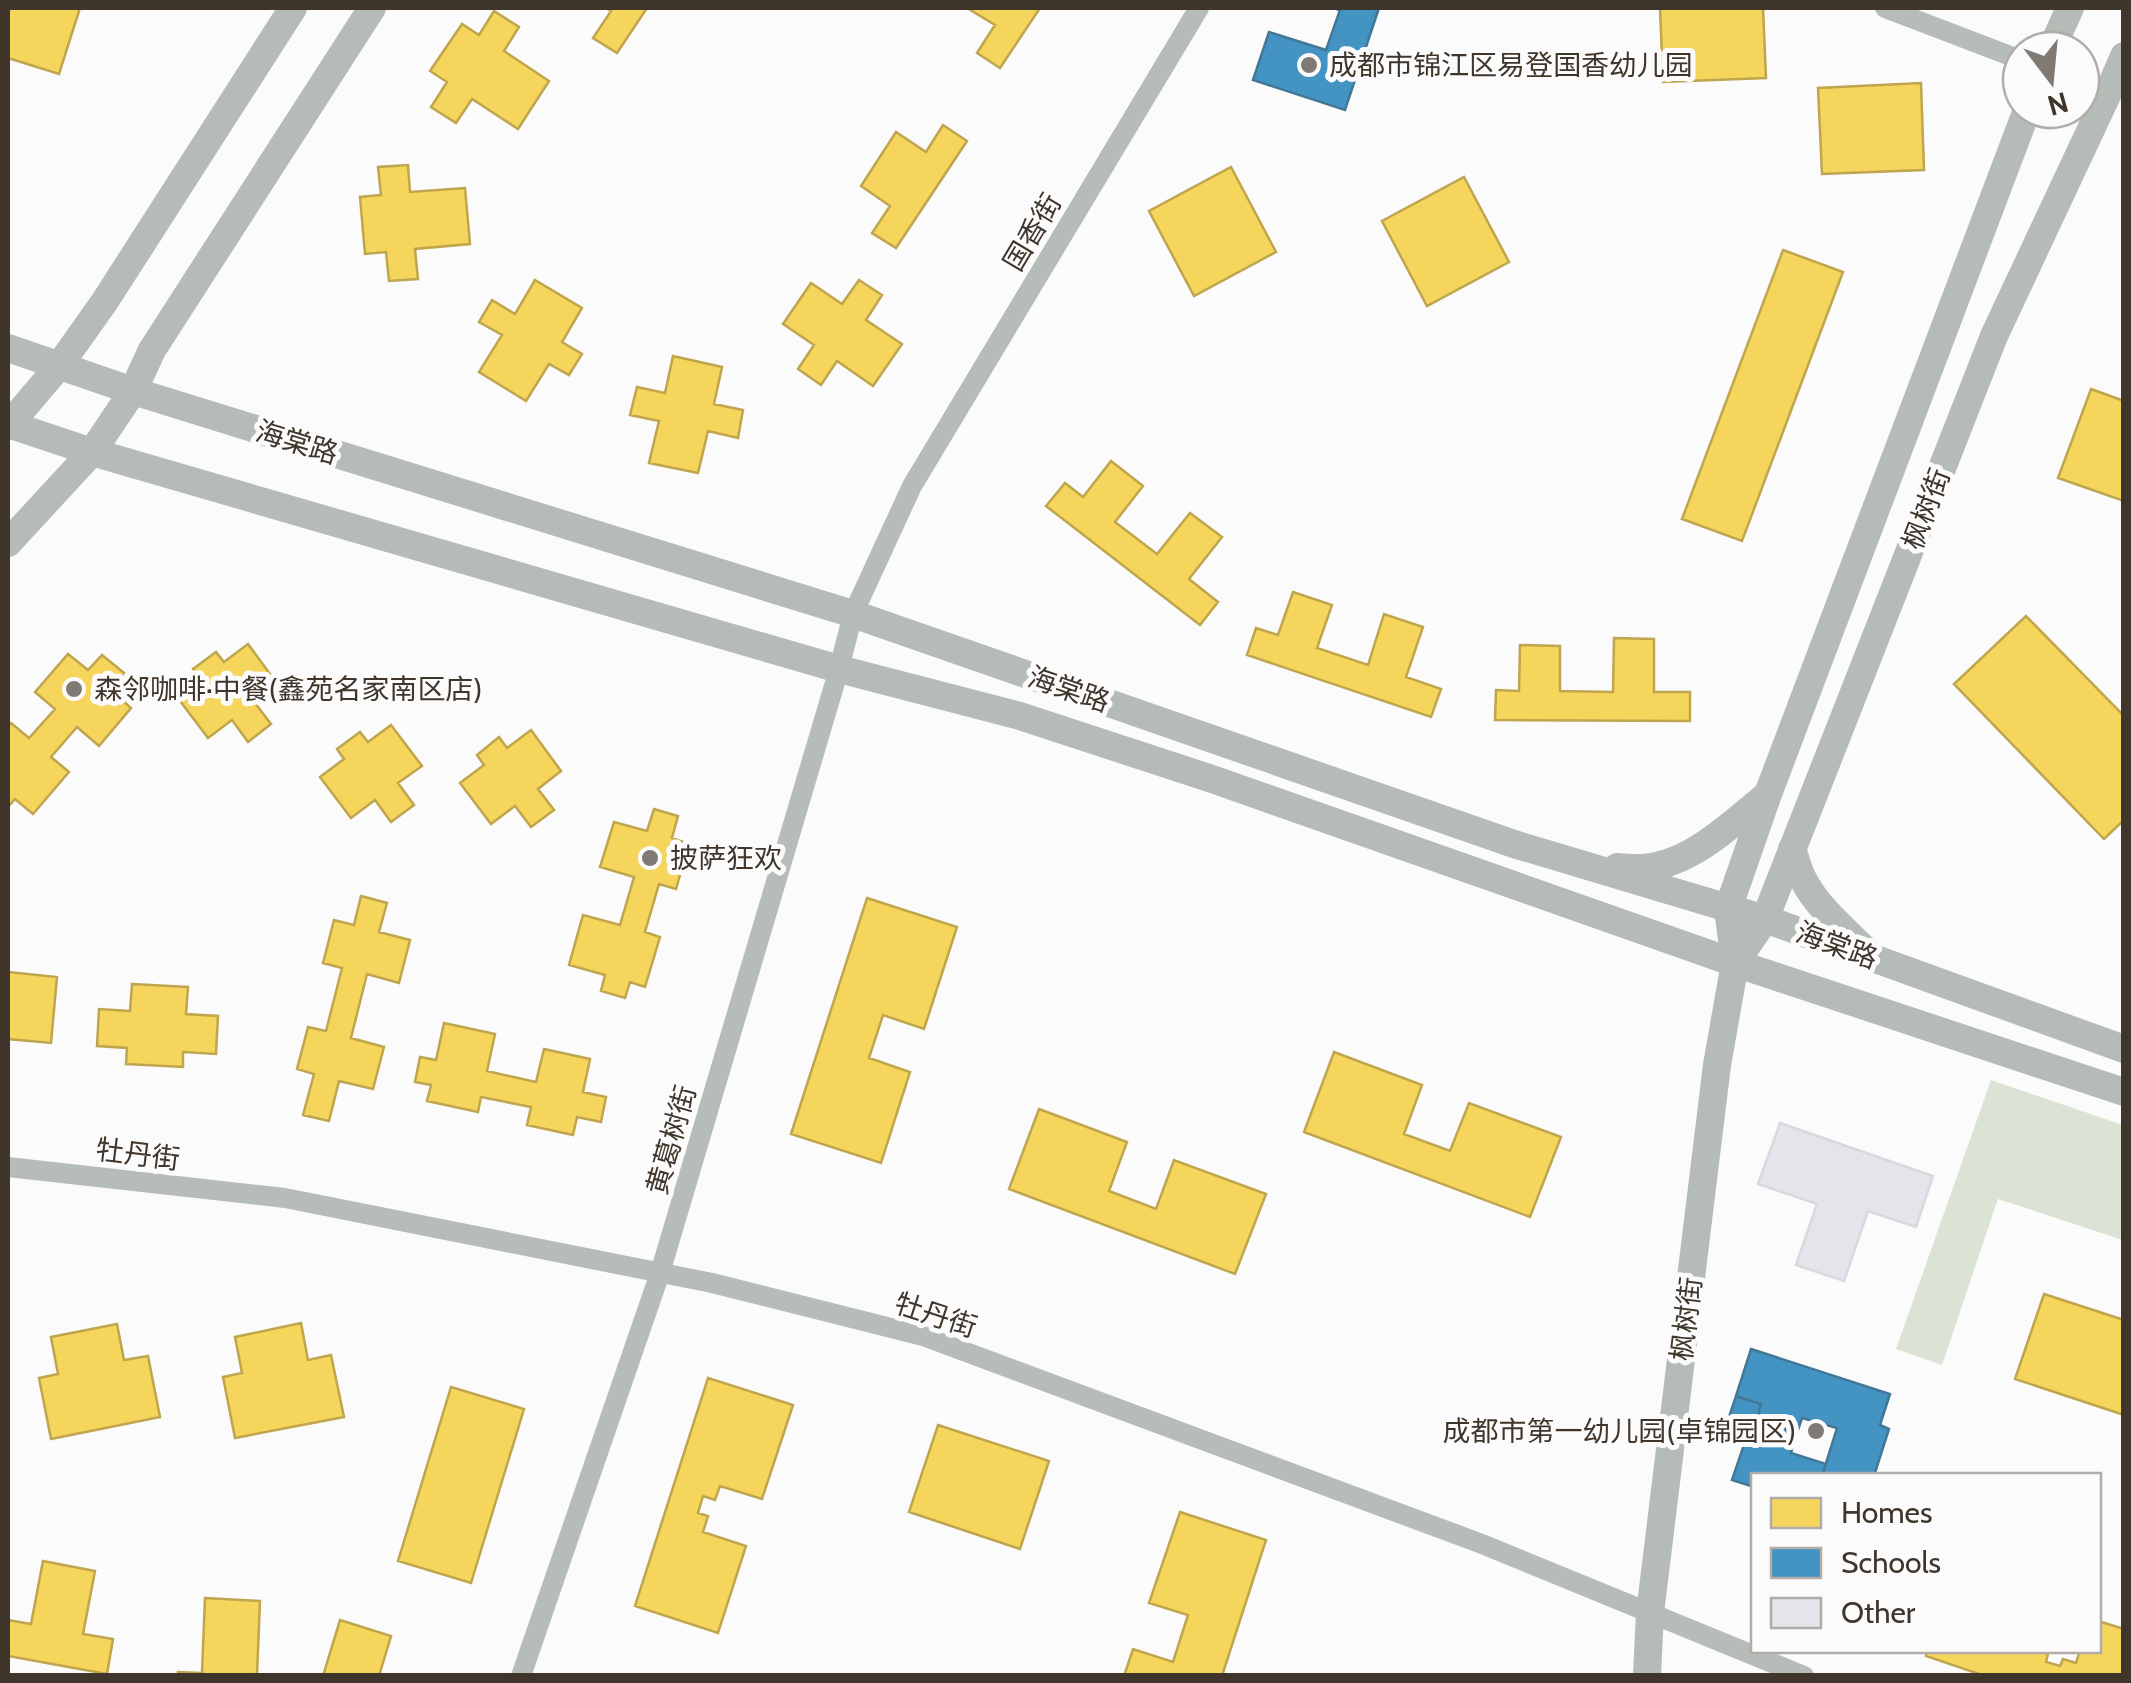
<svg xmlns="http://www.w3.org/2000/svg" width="2131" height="1683" font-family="Cabin,'Noto Sans SC',sans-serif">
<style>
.green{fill:#dbe4d4}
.homes{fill:#f6d55c;stroke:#bfa54d;stroke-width:2.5}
.schools{fill:#4393c3;stroke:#427795;stroke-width:2.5}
.building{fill:#e5e4ea;stroke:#d8d8de;stroke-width:2.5}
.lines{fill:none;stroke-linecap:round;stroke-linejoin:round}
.street{stroke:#b6bdb9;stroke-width:20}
.secondary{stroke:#b5bcb7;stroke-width:28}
.poi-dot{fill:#817a74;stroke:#fbfbfb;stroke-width:4}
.labels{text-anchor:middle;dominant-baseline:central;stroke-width:10;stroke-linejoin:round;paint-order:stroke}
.poi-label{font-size:28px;fill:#3f352b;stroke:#fbfbfb;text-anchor:start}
.street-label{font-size:28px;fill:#3f352b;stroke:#fbfbfb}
</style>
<rect width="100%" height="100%" fill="#fbfbfb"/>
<path class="green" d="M 1991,1080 L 2123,1125 L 2123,1240 L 1998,1199 L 1942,1365 L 1896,1349 Z"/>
<path class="homes" d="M 8,8 L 80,8 L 59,74 L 8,58 Z
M 606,8 L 647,8 L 617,53 L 593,38 L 611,11 Z
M 967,8 L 1040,8 L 1000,68 L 977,53 L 995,25 Z
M 1660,8 L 1763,8 L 1766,78 L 1663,82 Z
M 494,11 L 519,27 L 504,51 L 549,81 L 518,129 L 472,99 L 456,123 L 431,107 L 447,82 L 430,71 L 462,24 L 479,35 Z
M 1921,83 L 1924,170 L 1822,174 L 1818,88 Z
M 943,125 L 967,141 L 896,248 L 872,233 L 890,206 L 861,186 L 896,132 L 926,152 Z
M 408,165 L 410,192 L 465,188 L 470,244 L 415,249 L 418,279 L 389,281 L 386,252 L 365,254 L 360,197 L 381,195 L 378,167 Z
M 1231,167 L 1276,252 L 1194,296 L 1149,211 Z
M 1464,177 L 1509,262 L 1427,306 L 1382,221 Z
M 1783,250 L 1843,272 L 1742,541 L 1682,519 Z
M 535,280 L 582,308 L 562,342 L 582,354 L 569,375 L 549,364 L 526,401 L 479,372 L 502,335 L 479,322 L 492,300 L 515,314 Z
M 859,280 L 882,295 L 866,320 L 902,344 L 873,386 L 837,361 L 821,385 L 798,369 L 814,345 L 783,324 L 811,283 L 842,304 Z
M 673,356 L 722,367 L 714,404 L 743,410 L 738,438 L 708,431 L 698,473 L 649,463 L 659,421 L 630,415 L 637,387 L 665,393 Z
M 2091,389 L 2124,401 L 2124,501 L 2058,478 Z
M 1111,461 L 1143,486 L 1115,522 L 1157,554 L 1190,513 L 1222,537 L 1189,579 L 1218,602 L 1200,625 L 1046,506 L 1065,483 L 1083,497 Z
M 1293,592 L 1332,605 L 1317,648 L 1368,665 L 1384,614 L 1423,627 L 1406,677 L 1441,689 L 1431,717 L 1247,655 L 1256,628 L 1278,635 Z
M 2026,616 L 2124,716 L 2124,820 L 2104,839 L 1954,684 Z
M 1614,638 L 1654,639 L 1654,692 L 1690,692 L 1690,721 L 1495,720 L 1496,690 L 1519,691 L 1520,645 L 1560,646 L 1560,691 L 1613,692 Z
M 248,644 L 278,685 L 255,703 L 271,724 L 248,742 L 232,720 L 208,738 L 177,697 L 201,679 L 193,669 L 216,652 L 224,662 Z
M 68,654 L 88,670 L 102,655 L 124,673 L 110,689 L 131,708 L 99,746 L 77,727 L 51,757 L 69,772 L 33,814 L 15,799 L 8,807 L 8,727 L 11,723 L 29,738 L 55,709 L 35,692 Z
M 391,725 L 422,766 L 398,783 L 414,805 L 391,822 L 375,800 L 351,818 L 320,777 L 344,759 L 337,749 L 360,732 L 368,742 Z
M 531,730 L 561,771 L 538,789 L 554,810 L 531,827 L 515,806 L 491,824 L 460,783 L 484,765 L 477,755 L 499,737 L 507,748 Z
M 654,809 L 678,816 L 672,838 L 689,844 L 676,889 L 659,884 L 645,932 L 660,937 L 645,987 L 630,982 L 625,998 L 601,991 L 605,975 L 569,965 L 583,915 L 620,925 L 634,877 L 600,867 L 614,822 L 647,831 Z
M 361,896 L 387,903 L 379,932 L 410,940 L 399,983 L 367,974 L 351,1038 L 384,1047 L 373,1089 L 339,1081 L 329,1121 L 303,1115 L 314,1074 L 297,1069 L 308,1027 L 326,1031 L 342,968 L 323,963 L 334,920 L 354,925 Z
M 867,898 L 957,927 L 924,1029 L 883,1015 L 869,1058 L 910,1072 L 881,1163 L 791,1134 Z
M 8,972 L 57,977 L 51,1043 L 8,1039 Z
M 132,984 L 188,987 L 186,1014 L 218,1016 L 216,1054 L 183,1052 L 183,1067 L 126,1064 L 127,1048 L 97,1046 L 99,1009 L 130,1011 Z
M 444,1023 L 495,1034 L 487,1071 L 536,1082 L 544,1049 L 590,1059 L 583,1092 L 606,1097 L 601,1122 L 577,1117 L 573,1135 L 527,1125 L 531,1107 L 481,1097 L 478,1112 L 427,1101 L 431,1085 L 415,1082 L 420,1057 L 436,1060 Z
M 1334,1052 L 1422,1085 L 1404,1134 L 1450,1151 L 1469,1103 L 1561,1137 L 1530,1217 L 1304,1132 Z
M 1039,1109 L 1127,1142 L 1109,1191 L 1156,1209 L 1174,1160 L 1266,1194 L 1235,1274 L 1009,1189 Z
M 2044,1294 L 2124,1320 L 2124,1415 L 2015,1379 Z
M 301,1323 L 308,1360 L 331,1355 L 344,1417 L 235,1438 L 223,1377 L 242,1373 L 235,1337 Z
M 117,1324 L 124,1360 L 148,1356 L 160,1417 L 51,1439 L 39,1378 L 58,1374 L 51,1337 Z
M 708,1378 L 793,1405 L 762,1499 L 720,1486 L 715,1500 L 703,1496 L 698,1513 L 708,1516 L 703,1532 L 746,1546 L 718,1633 L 635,1606 Z
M 451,1387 L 524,1409 L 471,1583 L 398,1561 Z
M 938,1425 L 1049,1461 L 1020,1549 L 909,1512 Z
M 1180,1512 L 1266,1540 L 1222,1676 L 1124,1676 L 1133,1649 L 1173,1662 L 1188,1615 L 1149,1603 Z
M 43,1561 L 95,1571 L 83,1634 L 113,1639 L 107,1674 L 8,1656 L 8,1620 L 31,1624 Z
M 205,1598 L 260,1601 L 257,1675 L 279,1676 L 178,1676 L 178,1672 L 202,1673 Z
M 340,1620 L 391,1636 L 379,1676 L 323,1676 Z
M 2098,1621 L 2124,1629 L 2124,1676 L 1985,1676 L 1926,1656 L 1928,1650 L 2037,1650 L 2048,1654 L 2046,1662 L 2060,1666 L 2063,1659 L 2076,1663 L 2080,1650 L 2098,1650 Z"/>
<path class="schools" d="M 1332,8 L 1379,8 L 1345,110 L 1253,80 L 1269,32 L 1326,50 L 1340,10 Z
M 1751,1349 L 1890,1394 L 1880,1425 L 1889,1429 L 1874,1476 L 1822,1476 L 1837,1428 L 1802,1418 L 1797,1433 L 1757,1419 L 1761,1404 L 1736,1396 Z
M 1736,1396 L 1761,1404 L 1757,1419 L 1797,1433 L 1791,1453 L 1826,1464 L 1822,1476 L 1754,1476 L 1754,1487 L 1732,1480 L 1746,1439 L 1724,1432 Z"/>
<path class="building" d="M 1780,1123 L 1933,1176 L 1916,1227 L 1868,1211 L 1844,1281 L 1796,1265 L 1817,1204 L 1758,1184 Z"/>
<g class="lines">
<path class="street" d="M 1885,8 L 2021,60
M 8,1167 L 285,1198 L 712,1283 L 923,1336 L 1482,1544 L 1804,1676
M 521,1676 L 660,1273 L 839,669 L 853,614 L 912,486 L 1199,8"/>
<path class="secondary" d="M 2051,50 L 2070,8
M 8,348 L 133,391 L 853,614 L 1514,844 L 1765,919 L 2124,1049
M 8,424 L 92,452 L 839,669 L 1020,716 L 1215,780 L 1735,963 L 2124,1092
M 8,426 L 59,366 L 105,301 L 293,8
M 8,543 L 92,452 L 133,391 L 152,350 L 372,8
M 1792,849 C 1796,859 1798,870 1803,879 C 1817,907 1844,929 1866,951
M 1617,867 C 1627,868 1639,869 1650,867 C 1694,861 1734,822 1767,795
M 1735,963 L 1765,919 L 1994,336 L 2108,93 L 2124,56
M 1647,1676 L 1650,1613 L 1717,1065 L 1735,963 L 1728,909 L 1768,794 L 2027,110"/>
</g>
<g class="poi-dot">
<circle cx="1309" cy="65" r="10"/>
<circle cx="74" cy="689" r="10"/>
<circle cx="650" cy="858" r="10"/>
<circle cx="1816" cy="1431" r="10"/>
</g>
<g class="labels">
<g class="poi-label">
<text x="1329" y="65">成都市锦江区易登国香幼儿园</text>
<text x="94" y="689">森邻咖啡·中餐(鑫苑名家南区店)</text>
<text x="670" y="858">披萨狂欢</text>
<text x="1796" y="1431" text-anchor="end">成都市第一幼儿园(卓锦园区)</text>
</g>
<g class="street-label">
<text transform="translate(1032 232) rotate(-59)">国香街</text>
<text transform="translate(297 442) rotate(17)">海棠路</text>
<text transform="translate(1926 509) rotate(-69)">枫树街</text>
<text transform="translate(1069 689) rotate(19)">海棠路</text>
<text transform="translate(1837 945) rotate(20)">海棠路</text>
<text transform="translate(671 1140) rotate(-74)">黄葛树街</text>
<text transform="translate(138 1154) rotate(7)">牡丹街</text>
<text transform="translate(936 1315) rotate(18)">牡丹街</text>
<text transform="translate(1686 1319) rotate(-83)">枫树街</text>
</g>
</g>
<rect width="2131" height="1683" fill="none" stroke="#3f352b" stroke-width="20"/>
<rect x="1751" y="1473" width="350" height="180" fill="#fbfbfb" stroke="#b0aca8" stroke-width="2.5"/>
<rect x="1771" y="1498" width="50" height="30" fill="#f6d55c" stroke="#b0aca8" stroke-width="2.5"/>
<text x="1841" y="1523" font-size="30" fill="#3f352b">Homes</text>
<rect x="1771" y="1548" width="50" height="30" fill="#4393c3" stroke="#b0aca8" stroke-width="2.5"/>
<text x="1841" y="1573" font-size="30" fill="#3f352b">Schools</text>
<rect x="1771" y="1598" width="50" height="30" fill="#e5e4ea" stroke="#b0aca8" stroke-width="2.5"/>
<text x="1841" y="1623" font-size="30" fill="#3f352b">Other</text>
<g transform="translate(2051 80) rotate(164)"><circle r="48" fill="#fbfbfb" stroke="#b0aca8" stroke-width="2.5"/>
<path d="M0-8L18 38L0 25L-18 38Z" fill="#817a74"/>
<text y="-15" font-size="28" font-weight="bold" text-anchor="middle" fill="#3f352b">N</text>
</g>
</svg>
